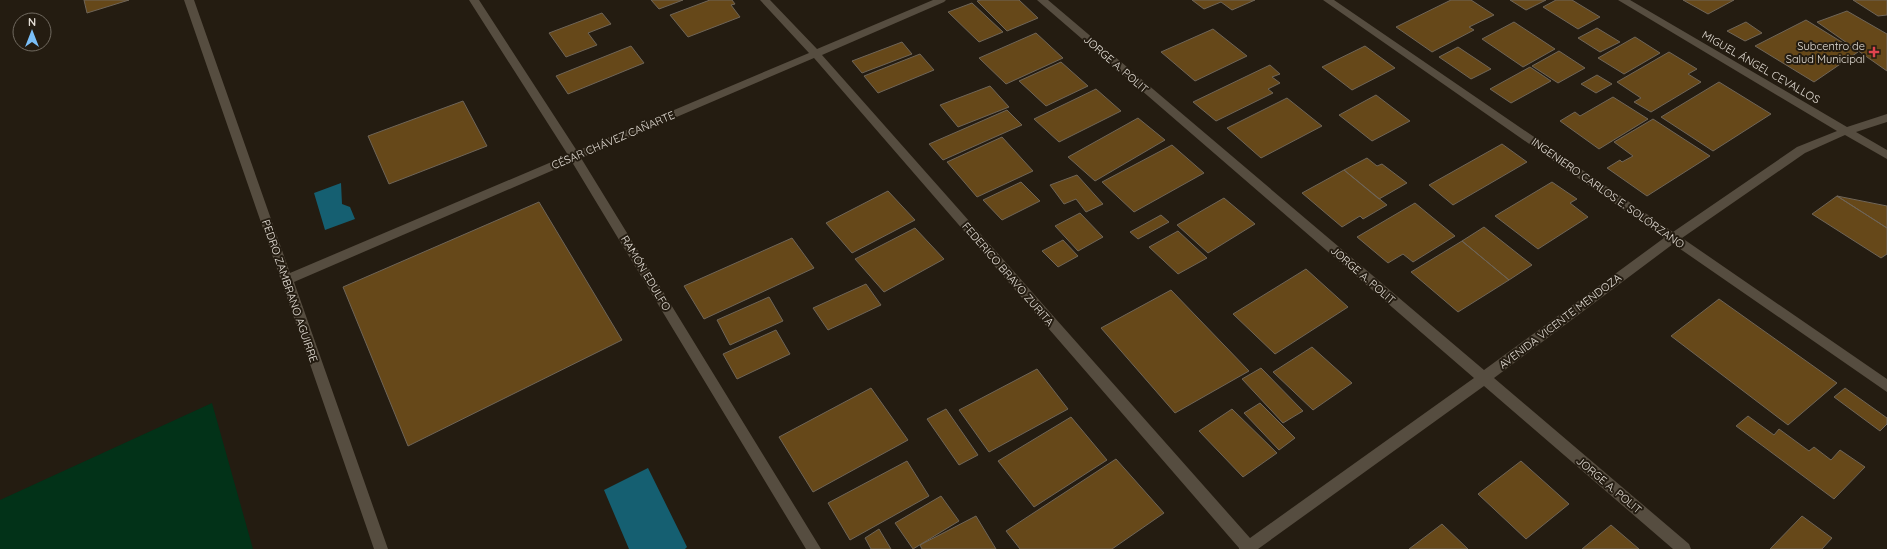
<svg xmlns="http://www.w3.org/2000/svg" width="1887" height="549" font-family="Quicksand,sans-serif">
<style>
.green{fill:#023218}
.water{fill:#155f71}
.building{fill:#664819;stroke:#6f6558}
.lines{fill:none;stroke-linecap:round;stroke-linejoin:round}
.minor{fill:#564d40;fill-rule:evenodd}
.health-dot{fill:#e0444e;stroke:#241c11;stroke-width:1.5}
.labels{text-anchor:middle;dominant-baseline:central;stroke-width:4;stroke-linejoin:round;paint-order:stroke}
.poi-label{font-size:11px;fill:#e4ded6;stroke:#241c11;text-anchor:end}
.street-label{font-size:11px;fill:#e4ded6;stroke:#241c11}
</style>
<rect width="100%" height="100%" fill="#241c11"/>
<path class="green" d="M 212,403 L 253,549 L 0,549 L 0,500 Z"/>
<path class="water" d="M 341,183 L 342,204 L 350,207 L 355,219 L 325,230 L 314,193 Z
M 648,468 L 687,547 L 685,549 L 629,549 L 604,490 Z"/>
<path class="building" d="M 84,0 L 129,0 L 87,13 Z
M 651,0 L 683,0 L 659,9 Z
M 710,0 L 732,0 L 735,4 L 731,5 L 740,17 L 688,37 L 670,15 Z
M 981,0 L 1019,0 L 1038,18 L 1007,31 L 977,1 Z
M 1192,0 L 1255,0 L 1232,10 L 1221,2 L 1204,9 Z
M 1451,0 L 1471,0 L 1494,15 L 1469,27 L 1474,30 L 1432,52 L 1396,27 Z
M 1510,0 L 1546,0 L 1526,10 Z
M 1556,0 L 1572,0 L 1600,17 L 1578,29 L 1543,7 Z
M 1683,0 L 1734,0 L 1708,14 Z
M 1853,0 L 1887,0 L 1887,15 L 1878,16 Z
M 972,3 L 1003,32 L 979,42 L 948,12 Z
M 1847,11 L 1887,34 L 1887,71 L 1817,22 Z
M 602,13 L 611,24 L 588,33 L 597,45 L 566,57 L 549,33 Z
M 1806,20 L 1858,52 L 1814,82 L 1755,46 Z
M 1514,22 L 1555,49 L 1523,67 L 1482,39 Z
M 1746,22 L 1762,33 L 1745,41 L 1727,31 Z
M 1597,28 L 1620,42 L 1600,52 L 1578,38 Z
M 1213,29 L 1247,56 L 1195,81 L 1161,52 Z
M 1036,33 L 1063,58 L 1006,84 L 979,58 Z
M 1635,37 L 1660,53 L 1624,74 L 1598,58 Z
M 902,42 L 912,54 L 862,73 L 852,61 Z
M 631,46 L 644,63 L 568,94 L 556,76 Z
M 1365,46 L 1395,68 L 1352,90 L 1322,67 Z
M 1458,47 L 1491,69 L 1471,79 L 1439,57 Z
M 1559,51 L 1585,68 L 1558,83 L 1532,66 Z
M 1669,52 L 1697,69 L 1688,74 L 1701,82 L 1651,112 L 1634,102 L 1641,98 L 1617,82 Z
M 920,54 L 934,70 L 878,93 L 864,76 Z
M 1061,62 L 1088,86 L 1046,106 L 1019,81 Z
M 1270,65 L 1280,74 L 1272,77 L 1280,83 L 1268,89 L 1273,93 L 1216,121 L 1193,102 Z
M 1530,67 L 1551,81 L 1511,103 L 1490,89 Z
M 1597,75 L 1612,84 L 1596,93 L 1581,84 Z
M 1719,82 L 1771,114 L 1713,151 L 1661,117 Z
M 990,86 L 1009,107 L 958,127 L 940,105 Z
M 1096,89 L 1121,111 L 1059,142 L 1034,119 Z
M 1376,95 L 1410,121 L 1372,141 L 1339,115 Z
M 1613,97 L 1648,119 L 1599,149 L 1560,121 L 1575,112 L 1580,116 Z
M 1287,98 L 1322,126 L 1261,158 L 1227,128 Z
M 463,101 L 487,146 L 389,184 L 368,136 Z
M 1007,110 L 1022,125 L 943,160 L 929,144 Z
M 1138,118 L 1165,140 L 1095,181 L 1068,157 Z
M 1653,119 L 1710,156 L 1647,196 L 1607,168 L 1620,160 L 1622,162 L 1633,156 L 1614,142 Z
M 1002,137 L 1033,171 L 977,197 L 947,162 Z
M 1502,144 L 1527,162 L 1453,205 L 1429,185 Z
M 1172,145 L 1204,173 L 1134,212 L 1102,182 Z
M 1367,158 L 1377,166 L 1382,164 L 1407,183 L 1379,199 L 1344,170 Z
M 1344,170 L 1387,205 L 1363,219 L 1360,216 L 1342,227 L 1302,193 Z
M 1077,175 L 1103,204 L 1086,212 L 1076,199 L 1064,204 L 1050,185 Z
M 1021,182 L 1040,201 L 1002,220 L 983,200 Z
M 1552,182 L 1577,199 L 1570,203 L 1588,217 L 1538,249 L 1495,216 Z
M 888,191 L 915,220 L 852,253 L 826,223 Z
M 1837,196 L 1887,206 L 1887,228 Z
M 1837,196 L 1887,228 L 1887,254 L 1881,258 L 1812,214 Z
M 1224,198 L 1255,224 L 1208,253 L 1177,225 Z
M 539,202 L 622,340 L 408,446 L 343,287 Z
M 1415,203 L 1455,236 L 1413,262 L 1403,254 L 1388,263 L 1357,237 Z
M 1080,213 L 1103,237 L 1078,251 L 1055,226 Z
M 1161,215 L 1169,222 L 1138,239 L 1130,232 Z
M 1484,227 L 1532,265 L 1509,280 L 1462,241 Z
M 915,228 L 944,259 L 884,292 L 855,259 Z
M 1178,231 L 1207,258 L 1178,274 L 1149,247 Z
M 792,238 L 814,268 L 704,319 L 684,286 Z
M 1063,240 L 1078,256 L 1058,267 L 1042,251 Z
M 1462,241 L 1509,280 L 1458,312 L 1411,272 Z
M 1306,269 L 1348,307 L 1275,354 L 1233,314 Z
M 866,284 L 881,305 L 828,330 L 813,308 Z
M 1171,290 L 1249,371 L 1175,413 L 1101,328 Z
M 769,297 L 783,321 L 730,345 L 717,320 Z
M 1719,299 L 1837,383 L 1788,425 L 1671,336 Z
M 776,330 L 790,354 L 737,379 L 723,354 Z
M 1312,347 L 1352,383 L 1313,410 L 1273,372 Z
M 1261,368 L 1303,411 L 1283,423 L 1242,379 Z
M 1037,369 L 1068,409 L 989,452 L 959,410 Z
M 871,388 L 908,440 L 813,492 L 779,437 Z
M 1845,388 L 1887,418 L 1887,424 L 1880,431 L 1834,397 Z
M 1260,403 L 1295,438 L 1279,450 L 1244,413 Z
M 946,409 L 978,455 L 959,465 L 927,419 Z
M 1232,409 L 1277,453 L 1243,477 L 1199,431 Z
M 1748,416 L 1774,435 L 1779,429 L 1809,451 L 1814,447 L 1831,460 L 1840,450 L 1865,467 L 1834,499 L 1736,426 Z
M 1071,417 L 1107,460 L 1034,507 L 998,461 Z
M 1116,459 L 1164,513 L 1112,549 L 1020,549 L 1006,531 Z
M 907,461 L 929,496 L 850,540 L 828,503 Z
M 1521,461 L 1569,504 L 1526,539 L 1478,494 Z
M 941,496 L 959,521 L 913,549 L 895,523 Z
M 976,516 L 996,549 L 922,549 L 920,545 Z
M 1802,516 L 1832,538 L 1822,549 L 1770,549 Z
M 1442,524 L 1468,549 L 1409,549 Z
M 1611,525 L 1639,549 L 1582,549 Z
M 879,529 L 891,549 L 871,549 L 865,538 Z"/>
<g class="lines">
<path class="minor" d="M 184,0 L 194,0 L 290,273 L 568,155 L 469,0 L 479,0 L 577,151 L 809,53 L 760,0 L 770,0 L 817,49 L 933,0 L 946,0 L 944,2 L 822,55 L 1250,538 L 1474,378 L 1037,0 L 1048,0 L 1484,370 L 1664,238 L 1323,0 L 1334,0 L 1673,232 L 1797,147 L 1837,131 L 1618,0 L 1630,0 L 1847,127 L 1887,114 L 1887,122 L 1856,132 L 1887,150 L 1887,159 L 1845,135 L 1805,153 L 1682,238 L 1887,379 L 1887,392 L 1673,244 L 1494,378 L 1689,544 L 1691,549 L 1673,549 L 1484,386 L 1258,549 L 1239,549 L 1239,548 L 814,58 L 581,158 L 821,549 L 806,549 L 572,162 L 294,282 L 388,549 L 374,549 Z"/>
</g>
<path class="health-dot" d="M1872 46h4v4h4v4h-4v4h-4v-4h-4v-4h4z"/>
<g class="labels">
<g class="poi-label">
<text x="1865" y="46">Subcentro de<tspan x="1865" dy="13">Salud Municipal</tspan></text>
</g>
<g class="street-label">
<text transform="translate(1116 64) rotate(41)">JORGE A. POLIT</text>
<text transform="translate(1761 67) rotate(30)">MIGUEL ÁNGEL CEVALLOS</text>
<text transform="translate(613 140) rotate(-23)">CÉSAR CHÁVEZ CAÑARTE</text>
<text transform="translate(1608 193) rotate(35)">INGENIERO CARLOS E. SOLÓRZANO</text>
<text transform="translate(646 273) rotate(59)">RAMÓN EDULFO</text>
<text transform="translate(1008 274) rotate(49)">FEDERICO BRAVO ZURITA</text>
<text transform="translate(1363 275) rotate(41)">JORGE A. POLIT</text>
<text transform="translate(290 291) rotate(71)">PEDRO ZAMBRANO AGUIRRE</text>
<text transform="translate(1560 321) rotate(-37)">AVENIDA VICENTE MENDOZA</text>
<text transform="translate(1609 485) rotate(40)">JORGE A. POLIT</text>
</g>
</g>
<g transform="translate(32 32)"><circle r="19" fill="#241c11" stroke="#716a60"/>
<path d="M0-3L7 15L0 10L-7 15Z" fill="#7abff8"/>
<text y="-6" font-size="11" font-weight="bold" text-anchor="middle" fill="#e4ded6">N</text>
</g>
</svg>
